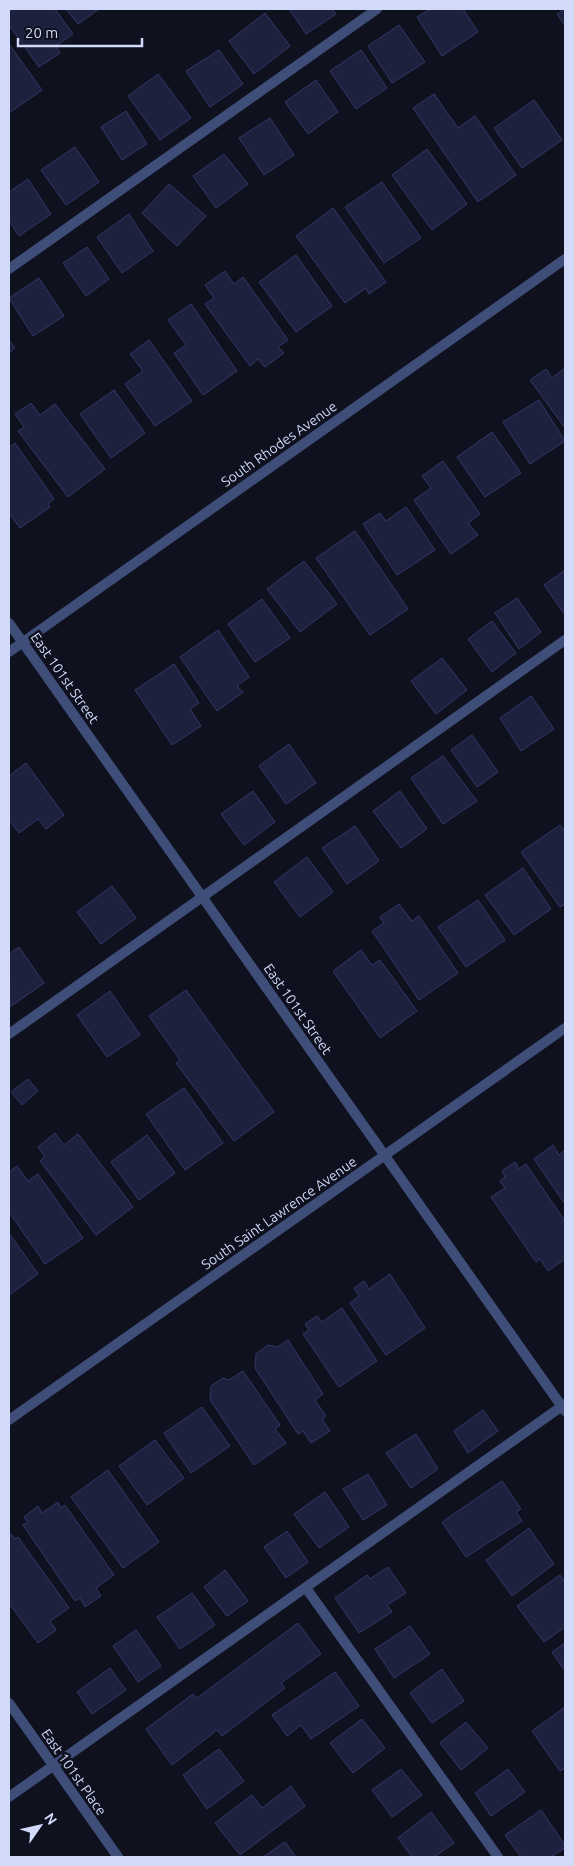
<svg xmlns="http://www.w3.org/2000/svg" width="574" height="1866" font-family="Ubuntu,sans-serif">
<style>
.building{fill:#1d213e;stroke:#323867}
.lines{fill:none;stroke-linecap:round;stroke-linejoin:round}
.lane{stroke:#3f4e79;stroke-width:10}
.street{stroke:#3f4e79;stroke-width:10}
.labels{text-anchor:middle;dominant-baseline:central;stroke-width:5;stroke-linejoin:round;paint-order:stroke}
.street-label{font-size:14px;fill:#d2dafa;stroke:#0f111f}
</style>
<rect width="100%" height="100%" fill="#0f111f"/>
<path class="building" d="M 13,9 L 55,9 L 73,34 L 56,46 L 60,53 L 39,67 L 9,25 L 9,11 Z
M 66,9 L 99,9 L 78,24 Z
M 289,9 L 332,9 L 336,14 L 306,34 Z
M 431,9 L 463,9 L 478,32 L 442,56 L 417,17 Z
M 565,9 L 565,26 L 557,14 Z
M 265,13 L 290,46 L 254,74 L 229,41 Z
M 399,25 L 425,62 L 392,83 L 368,46 Z
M 9,44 L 42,90 L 9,113 Z
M 219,50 L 243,84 L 210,107 L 186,71 Z
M 361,50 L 387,88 L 356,109 L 330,71 Z
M 158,74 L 191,118 L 160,140 L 128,96 Z
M 316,80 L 338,112 L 308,134 L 285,102 Z
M 434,94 L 458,128 L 475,116 L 516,175 L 478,202 L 413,108 Z
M 534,100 L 562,140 L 522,168 L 494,128 Z
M 126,111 L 147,144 L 122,160 L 101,127 Z
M 270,118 L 294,155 L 264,175 L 239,138 Z
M 75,147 L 99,182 L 66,205 L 41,170 Z
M 427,149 L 467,204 L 432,230 L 392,175 Z
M 224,154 L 248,184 L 216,208 L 193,176 Z
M 28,179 L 51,214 L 19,236 L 9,221 L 9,192 Z
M 382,182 L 421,238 L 384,263 L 345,207 Z
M 169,184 L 206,216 L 177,246 L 142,213 Z
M 333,208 L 386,282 L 369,294 L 366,288 L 345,303 L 296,236 Z
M 129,214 L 153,251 L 122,273 L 97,237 Z
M 87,247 L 109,279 L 86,296 L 63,263 Z
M 296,255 L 332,306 L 296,332 L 259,282 Z
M 225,271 L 234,284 L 243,277 L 288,340 L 278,347 L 284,353 L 265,367 L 258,359 L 250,366 L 205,304 L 214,298 L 205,285 Z
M 39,278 L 64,316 L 33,336 L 9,298 Z
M 191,304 L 237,371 L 203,395 L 174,353 L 186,345 L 168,320 Z
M 9,340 L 15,348 L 9,353 Z
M 149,340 L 192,401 L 155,426 L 125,384 L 143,371 L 130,354 Z
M 565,368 L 565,428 L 530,380 L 546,369 L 552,378 Z
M 114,390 L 145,433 L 111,458 L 80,414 Z
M 539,400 L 565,441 L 530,464 L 503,422 Z
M 31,403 L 40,415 L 55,404 L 105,469 L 68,497 L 18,431 L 24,427 L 15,414 Z
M 492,432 L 521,473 L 485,497 L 457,457 Z
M 15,443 L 54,499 L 48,504 L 50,507 L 20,528 L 9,513 L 9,447 Z
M 443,461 L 480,514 L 468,523 L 478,535 L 451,554 L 414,500 L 431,488 L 422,476 Z
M 406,507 L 435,550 L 397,575 L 363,524 L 380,513 L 386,521 Z
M 355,531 L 408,609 L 370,635 L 316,558 Z
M 304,561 L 337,604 L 300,632 L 267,589 Z
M 565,570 L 565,615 L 544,585 Z
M 517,598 L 541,632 L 519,649 L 495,613 Z
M 262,599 L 290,638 L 255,662 L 228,624 Z
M 492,621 L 516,653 L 492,672 L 468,639 Z
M 218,630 L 249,677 L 237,686 L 243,692 L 217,711 L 180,657 Z
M 442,658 L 467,690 L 436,714 L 411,681 Z
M 174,664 L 199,703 L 190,709 L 201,726 L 172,745 L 135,690 Z
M 531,696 L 554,729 L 521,751 L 500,718 Z
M 472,735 L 498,772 L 477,787 L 451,750 Z
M 289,744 L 316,783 L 286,804 L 259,766 Z
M 443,756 L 477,801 L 443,824 L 411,778 Z
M 26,763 L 64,815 L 46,829 L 38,819 L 19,833 L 9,820 L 9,776 Z
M 253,791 L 275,822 L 244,845 L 221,814 Z
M 400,791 L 427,829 L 401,848 L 373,811 Z
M 560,825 L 565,832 L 565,904 L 560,907 L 521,852 Z
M 355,826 L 379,861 L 347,884 L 322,848 Z
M 307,857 L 333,892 L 300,917 L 274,882 Z
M 523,868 L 551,909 L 514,935 L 485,895 Z
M 112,886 L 136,918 L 101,944 L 77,912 Z
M 478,900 L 505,940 L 466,967 L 438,927 Z
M 399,904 L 412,921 L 419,916 L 458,973 L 419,1000 L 372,931 L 384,923 L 380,917 Z
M 19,947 L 44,983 L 10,1007 L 9,954 Z
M 361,950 L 372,965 L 380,960 L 417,1011 L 380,1038 L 333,971 Z
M 186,990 L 274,1112 L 234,1141 L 176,1063 L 180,1060 L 149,1016 Z
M 110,991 L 140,1035 L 107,1057 L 77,1015 Z
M 28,1079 L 38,1091 L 22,1105 L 11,1092 Z
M 184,1088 L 223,1143 L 185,1170 L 146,1114 Z
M 55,1133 L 64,1145 L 78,1134 L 133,1207 L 96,1235 L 40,1161 L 45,1157 L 38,1147 Z
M 147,1135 L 175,1173 L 139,1200 L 111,1162 Z
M 553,1145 L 559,1155 L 565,1150 L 565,1204 L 534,1159 Z
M 515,1162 L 519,1169 L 526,1164 L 565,1221 L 565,1259 L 548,1271 L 540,1259 L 536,1262 L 491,1197 L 505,1188 L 500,1181 L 505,1177 L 502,1171 Z
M 17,1166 L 28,1181 L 38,1174 L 83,1238 L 45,1264 L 9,1212 L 9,1172 Z
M 9,1233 L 38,1274 L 9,1295 Z
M 390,1274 L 425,1328 L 386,1355 L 350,1303 L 359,1296 L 354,1288 L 364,1281 L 369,1289 Z
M 342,1308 L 377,1361 L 339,1387 L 303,1334 L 309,1330 L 305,1324 L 317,1316 L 322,1322 Z
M 288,1340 L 323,1394 L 315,1400 L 326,1416 L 322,1419 L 330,1431 L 311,1443 L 303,1431 L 298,1434 L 255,1368 L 256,1354 L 268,1345 L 277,1347 Z
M 243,1371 L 280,1425 L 275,1429 L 286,1443 L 254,1465 L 210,1400 L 211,1386 L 223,1378 L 229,1380 Z
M 202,1407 L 230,1446 L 191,1473 L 164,1433 Z
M 483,1410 L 498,1431 L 468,1453 L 454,1431 Z
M 416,1434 L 438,1469 L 411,1488 L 386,1453 Z
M 155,1440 L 184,1478 L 147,1505 L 119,1466 Z
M 108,1470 L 159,1542 L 123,1568 L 71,1497 Z
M 368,1474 L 387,1505 L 363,1520 L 343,1489 Z
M 502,1481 L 521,1509 L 516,1512 L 522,1521 L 466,1557 L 442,1522 Z
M 325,1492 L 349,1527 L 319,1548 L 294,1514 Z
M 58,1502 L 61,1508 L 65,1505 L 114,1575 L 96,1588 L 101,1596 L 85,1607 L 80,1598 L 75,1601 L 23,1525 L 28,1522 L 24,1517 L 38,1506 L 42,1513 Z
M 529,1528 L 554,1564 L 512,1596 L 486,1560 Z
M 287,1531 L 308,1562 L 286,1578 L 264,1547 Z
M 11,1534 L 15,1539 L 18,1537 L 69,1608 L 50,1621 L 56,1630 L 38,1643 L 9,1603 L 9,1536 Z
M 388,1567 L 406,1593 L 387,1605 L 392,1612 L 359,1633 L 335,1598 L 367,1575 L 370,1579 Z
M 225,1570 L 248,1601 L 227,1616 L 204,1587 Z
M 560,1575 L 565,1582 L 565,1627 L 544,1642 L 517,1606 Z
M 192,1593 L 215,1625 L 180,1649 L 157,1617 Z
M 298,1623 L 321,1654 L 281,1683 L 285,1688 L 222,1736 L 217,1730 L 172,1765 L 146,1729 L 193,1694 L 197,1698 Z
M 410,1626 L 430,1654 L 394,1678 L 375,1649 Z
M 136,1630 L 161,1666 L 138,1682 L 113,1646 Z
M 565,1643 L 565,1671 L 552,1652 Z
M 110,1668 L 126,1690 L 92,1714 L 77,1692 Z
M 442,1669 L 464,1701 L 432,1723 L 410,1693 Z
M 335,1672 L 359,1706 L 311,1739 L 301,1725 L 287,1736 L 272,1715 Z
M 565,1707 L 565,1768 L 560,1771 L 532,1731 Z
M 362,1719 L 385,1748 L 353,1773 L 330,1743 Z
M 466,1722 L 488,1748 L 461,1770 L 440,1743 Z
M 219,1749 L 244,1781 L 207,1809 L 183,1775 Z
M 401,1769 L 422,1795 L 392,1817 L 372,1790 Z
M 508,1769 L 525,1792 L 491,1816 L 475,1793 Z
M 291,1786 L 305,1806 L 240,1855 L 215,1823 L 252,1795 L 262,1808 Z
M 541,1810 L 565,1845 L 565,1848 L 551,1857 L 521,1857 L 505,1835 Z
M 431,1812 L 454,1843 L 434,1857 L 412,1857 L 398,1838 Z
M 285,1842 L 296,1857 L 263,1857 Z"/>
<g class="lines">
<path class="lane" d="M 9,269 L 377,9
M 9,1034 L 565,640
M 306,1588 L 498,1857
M 9,1797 L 565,1404"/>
<path class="street" d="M 9,623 L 565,1411
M 9,652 L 565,259
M 9,1420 L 565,1028
M 9,1703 L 118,1857"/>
</g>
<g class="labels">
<g class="street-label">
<text transform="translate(279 444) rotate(-35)">South Rhodes Avenue</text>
<text transform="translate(65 678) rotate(55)">East 101st Street</text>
<text transform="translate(298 1009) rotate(55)">East 101st Street</text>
<text transform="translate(279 1213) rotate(-35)">South Saint Lawrence Avenue</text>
<text transform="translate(74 1772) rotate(55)">East 101st Place</text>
</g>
</g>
<rect width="574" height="1866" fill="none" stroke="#d2dafa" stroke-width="20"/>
<g transform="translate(40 1826) rotate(56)" stroke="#0f111f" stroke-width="4" paint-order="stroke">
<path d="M0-4L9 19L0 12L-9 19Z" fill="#d2dafa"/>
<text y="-8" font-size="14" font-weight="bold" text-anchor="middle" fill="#d2dafa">N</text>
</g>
<path d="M18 38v8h124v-8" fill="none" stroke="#d2dafa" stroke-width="2.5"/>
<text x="25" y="38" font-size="15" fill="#d2dafa" stroke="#0f111f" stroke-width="4" paint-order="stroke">20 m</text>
</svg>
